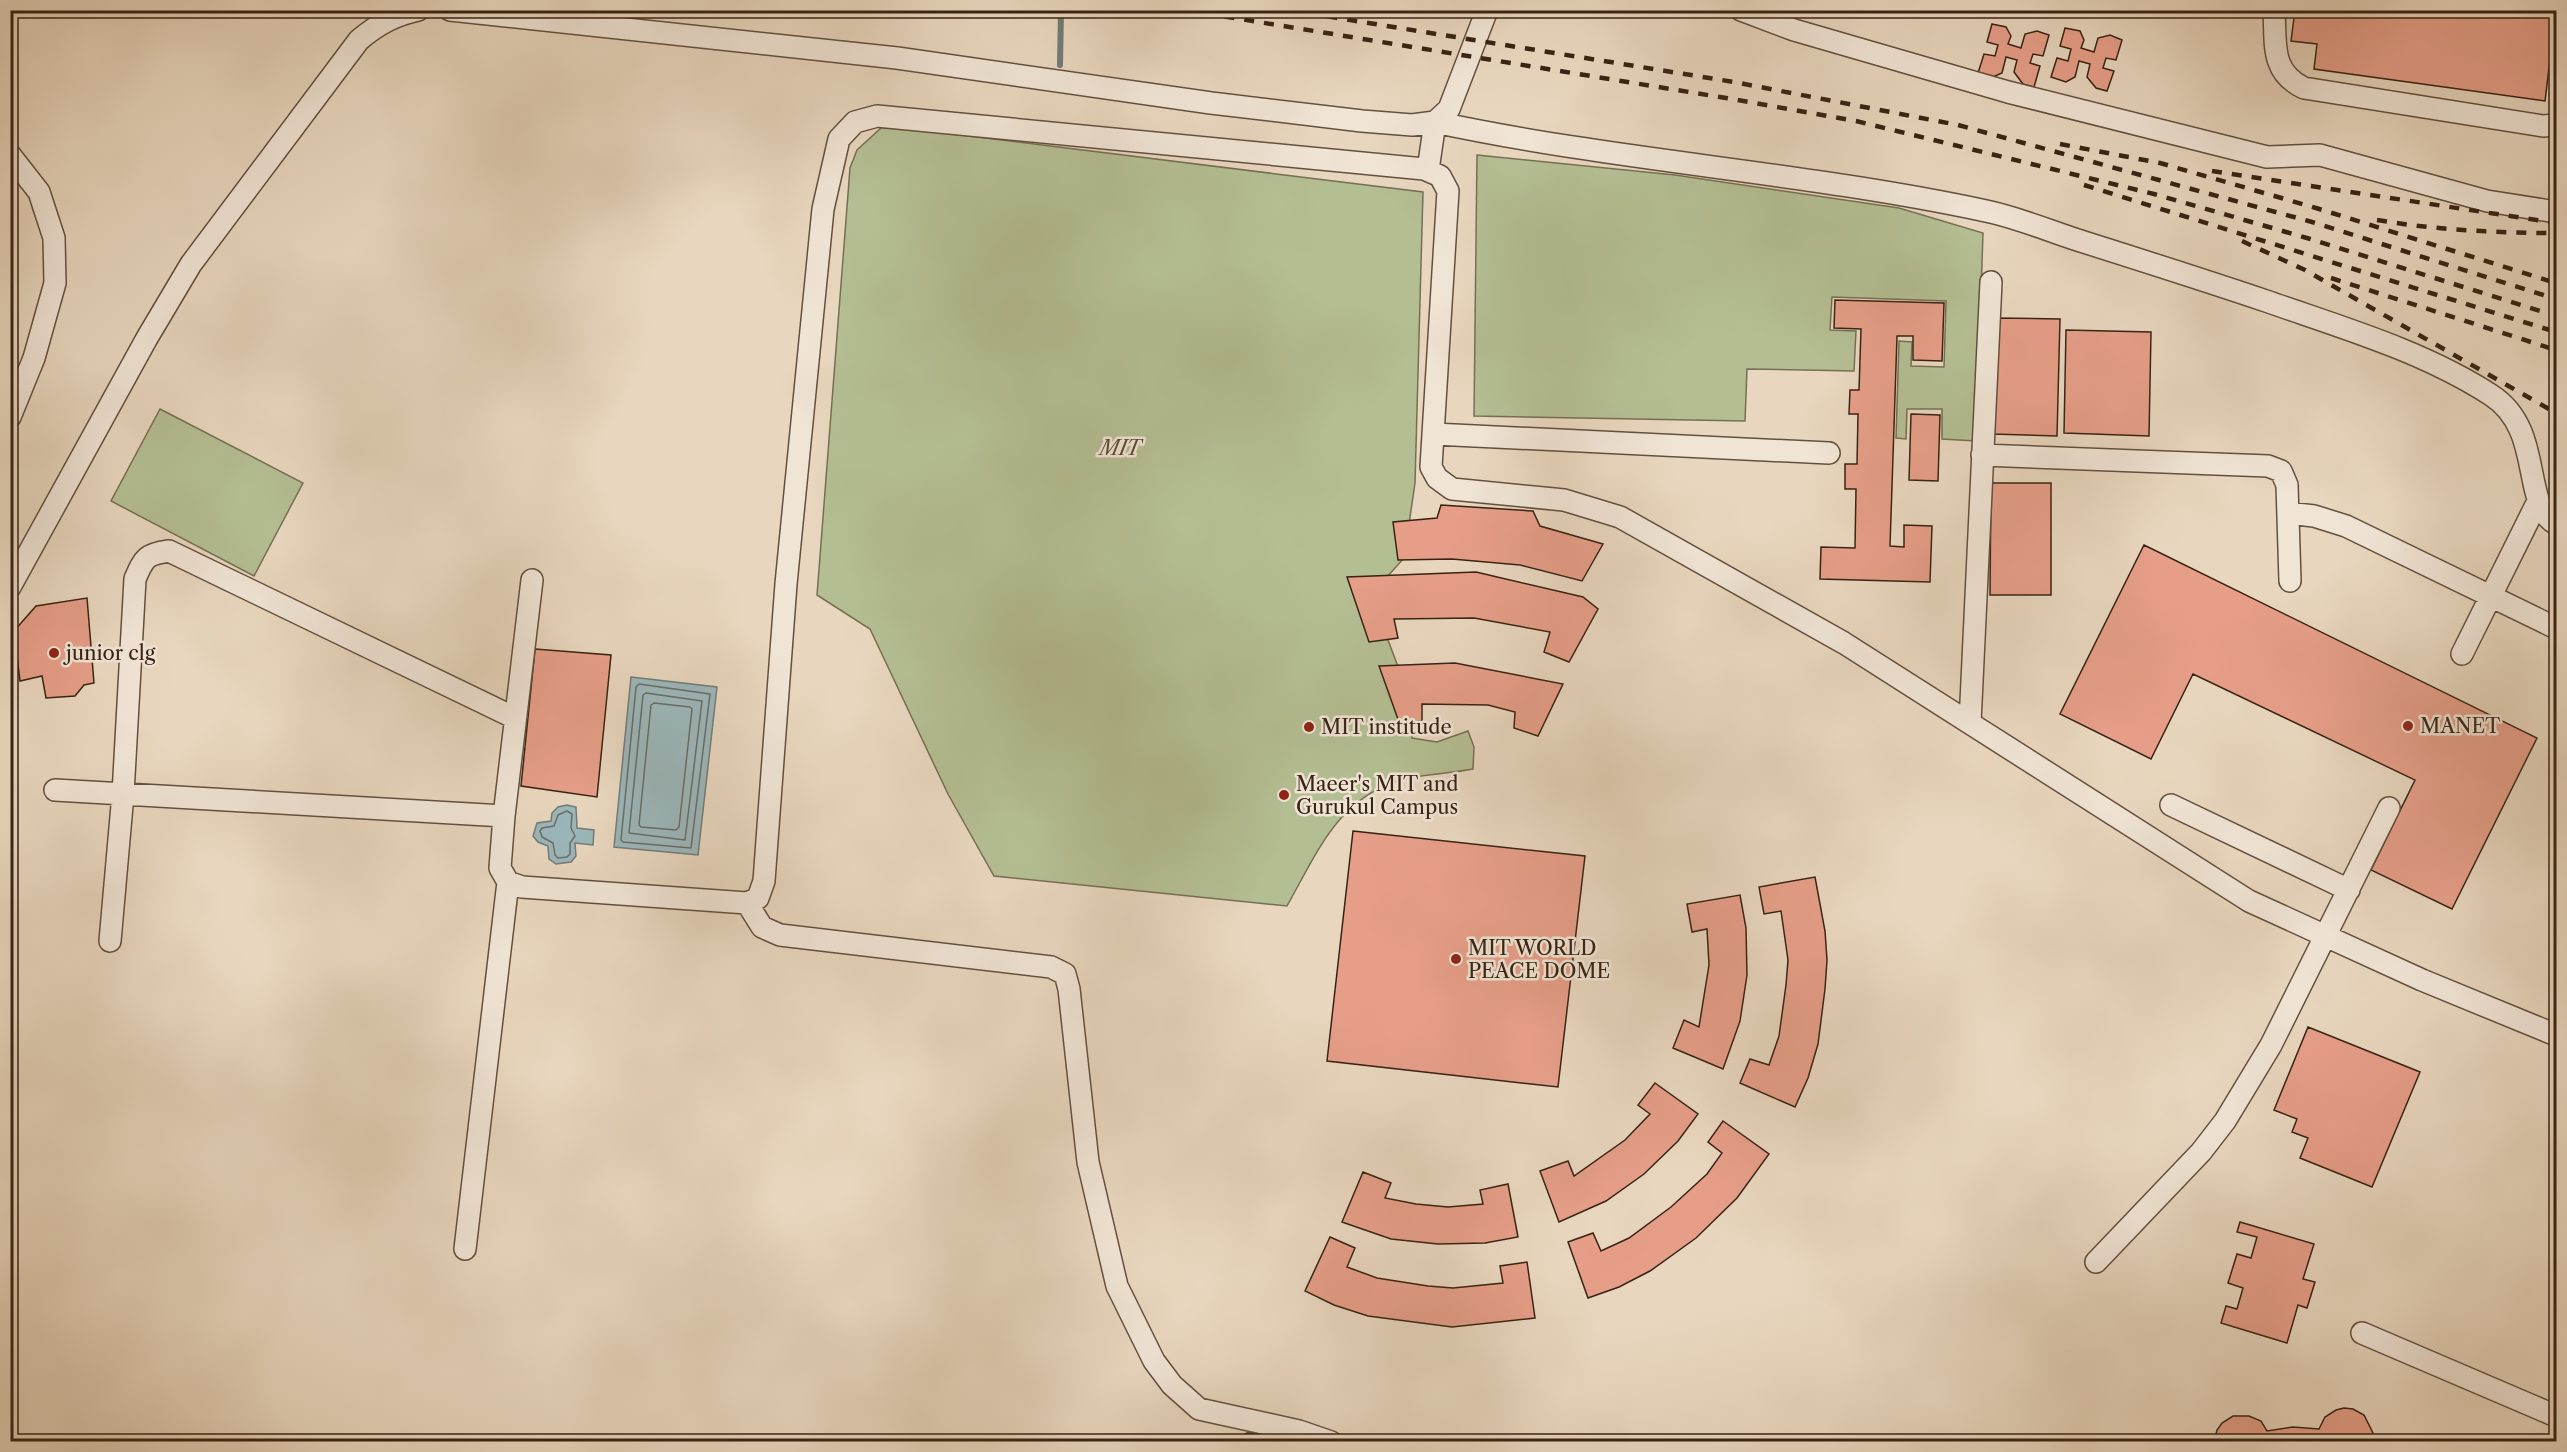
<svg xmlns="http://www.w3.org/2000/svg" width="2567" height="1452" font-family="'Libre Caslon Text',serif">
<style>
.green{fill:#b4be93;stroke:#767053;stroke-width:1.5}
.water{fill:#9bb7bb;stroke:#737c78;stroke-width:1.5}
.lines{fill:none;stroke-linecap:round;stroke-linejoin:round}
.shore{stroke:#6a6d67;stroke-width:1.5}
.stream{stroke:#737c78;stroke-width:6}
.building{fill:#e69e88;stroke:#382313;stroke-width:1.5}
.minor-casing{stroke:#64503e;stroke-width:24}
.minor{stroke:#f0e4d5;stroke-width:21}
.rail{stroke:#382313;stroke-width:4.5;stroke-dasharray:10 10;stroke-linecap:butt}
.poi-dot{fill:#8f2418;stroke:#f0e4d5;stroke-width:2}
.labels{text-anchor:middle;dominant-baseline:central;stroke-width:5;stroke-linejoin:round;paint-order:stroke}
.park-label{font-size:20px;font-style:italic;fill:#574a33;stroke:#f0e4d5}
.poi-label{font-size:20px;fill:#382313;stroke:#f0e4d5;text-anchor:start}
</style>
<rect width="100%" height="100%" fill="#e8d6be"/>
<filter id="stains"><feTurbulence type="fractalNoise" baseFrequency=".00333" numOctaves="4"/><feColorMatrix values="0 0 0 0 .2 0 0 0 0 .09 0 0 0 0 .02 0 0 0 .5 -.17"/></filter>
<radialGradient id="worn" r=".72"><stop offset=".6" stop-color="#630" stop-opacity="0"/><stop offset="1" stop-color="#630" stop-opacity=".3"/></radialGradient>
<path class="green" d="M 881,128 L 904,128 L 1423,192 L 1415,483 L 1404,558 L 1371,595 L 1397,664 L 1402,689 L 1413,716 L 1412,738 L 1437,742 L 1468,731 L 1474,747 L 1473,769 C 1452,773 1430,774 1409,778 C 1340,793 1318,851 1287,906 L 994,876 L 948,794 L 870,629 L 817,595 L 850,168 L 857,150 Z
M 1477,155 L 1675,175 L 1899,208 L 1983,233 L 1976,441 L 1942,439 L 1942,409 L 1907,409 L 1906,439 L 1896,438 L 1899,341 L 1912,342 L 1911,366 L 1944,367 L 1946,301 L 1832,297 L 1830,330 L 1856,331 L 1854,371 L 1747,369 L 1745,421 L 1474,416 Z
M 160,409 L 303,483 L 254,576 L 111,501 Z"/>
<path class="water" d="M 631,677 L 717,687 L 698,855 L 614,847 Z
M 567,805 L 576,807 L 577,828 L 594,830 L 593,845 L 575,843 L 576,856 L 571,862 L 556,864 L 549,859 L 548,846 L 538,842 L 533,836 L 537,823 L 551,821 L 552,813 L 558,807 Z"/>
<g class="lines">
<path class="shore" d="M 639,684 L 710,694 L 691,848 L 623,842 L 621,840 L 636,687 Z
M 646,693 L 702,701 L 685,840 L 629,833 L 643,695 Z
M 654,703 L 690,707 L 692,709 L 679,827 L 676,830 L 641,827 L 639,825 L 651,705 Z
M 567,811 L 572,814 L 571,828 L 575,836 L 570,843 L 570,854 L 567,857 L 558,858 L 555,855 L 553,843 L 542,837 L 540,831 L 542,828 L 554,826 L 558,815 Z"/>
<path class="stream" d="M 1060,65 L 1061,10"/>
</g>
<path class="building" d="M 2295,10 L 2556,10 L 2545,101 L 2314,69 L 2317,44 L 2291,41 Z
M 1992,24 L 2006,27 L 2011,36 L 2008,44 L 2021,48 L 2025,34 L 2037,31 L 2049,35 L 2043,56 L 2033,54 L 2030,63 L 2040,66 L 2034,87 L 2023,84 L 2014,72 L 2017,60 L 2006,57 L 2002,73 L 1993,77 L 1978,73 L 1984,54 L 1995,56 L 1998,45 L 1987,42 Z
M 2065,28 L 2080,31 L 2084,40 L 2081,48 L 2094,52 L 2098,38 L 2110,35 L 2122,40 L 2116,60 L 2106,58 L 2103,68 L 2114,71 L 2107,91 L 2096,88 L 2087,77 L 2090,64 L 2079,61 L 2075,77 L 2066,82 L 2051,77 L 2057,58 L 2068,61 L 2071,49 L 2060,46 Z
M 1835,300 L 1944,303 L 1942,361 L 1913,360 L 1913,336 L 1897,336 L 1890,546 L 1904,547 L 1904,525 L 1932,526 L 1930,582 L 1820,579 L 1821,547 L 1855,548 L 1856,489 L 1845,489 L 1845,464 L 1857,464 L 1858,414 L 1849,414 L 1850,390 L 1859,390 L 1861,329 L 1834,328 Z
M 1995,318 L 2060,319 L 2057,436 L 1992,434 Z
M 2066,330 L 2151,332 L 2149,436 L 2064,433 Z
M 1911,414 L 1940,415 L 1938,481 L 1909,480 Z
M 1991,483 L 2051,483 L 2051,595 L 1990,595 Z
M 1441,505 L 1533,511 L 1540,526 L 1603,544 L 1582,581 L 1520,565 L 1452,559 L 1398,560 L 1393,522 L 1437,518 Z
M 2144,545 L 2537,738 L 2452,909 L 2371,870 L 2415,780 L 2193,674 L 2151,759 L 2060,714 Z
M 1476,572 L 1583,597 L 1598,609 L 1569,662 L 1544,652 L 1550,632 L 1474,618 L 1394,619 L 1398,638 L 1369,642 L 1347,577 Z
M 87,598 L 94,683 L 84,685 L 75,696 L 46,698 L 42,676 L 20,681 L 14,631 L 36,606 Z
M 535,649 L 611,655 L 597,797 L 521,786 Z
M 1455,663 L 1563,684 L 1538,736 L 1514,728 L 1515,712 L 1488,705 L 1422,704 L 1422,721 L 1399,722 L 1379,666 Z
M 1353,831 L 1585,856 L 1558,1087 L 1327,1061 Z
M 1815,877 L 1825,931 L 1827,960 L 1825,989 L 1818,1044 L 1808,1078 L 1795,1107 L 1740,1083 L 1750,1059 L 1769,1065 L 1779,1036 L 1786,985 L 1788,960 L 1781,911 L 1764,914 L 1759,887 Z
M 1740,895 L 1746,928 L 1747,975 L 1740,1021 L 1723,1069 L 1673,1048 L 1684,1020 L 1699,1027 L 1709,965 L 1707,929 L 1692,932 L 1687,904 Z
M 2308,1027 L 2420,1072 L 2372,1187 L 2300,1158 L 2308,1138 L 2292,1132 L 2297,1119 L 2274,1110 Z
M 1655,1083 L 1698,1114 L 1678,1141 L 1644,1174 L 1606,1201 L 1559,1222 L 1540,1171 L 1568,1161 L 1574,1176 L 1625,1140 L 1650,1114 L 1638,1105 Z
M 1723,1121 L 1769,1154 L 1737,1198 L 1696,1238 L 1650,1271 L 1619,1287 L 1588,1298 L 1568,1242 L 1593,1233 L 1601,1251 L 1629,1238 L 1671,1207 L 1707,1174 L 1722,1153 L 1708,1142 Z
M 1363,1172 L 1391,1183 L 1385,1198 L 1416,1204 L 1448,1207 L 1483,1204 L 1480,1190 L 1508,1184 L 1518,1237 L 1485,1243 L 1438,1244 L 1391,1239 L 1342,1222 Z
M 2240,1222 L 2314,1244 L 2303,1279 L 2315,1282 L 2307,1308 L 2298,1305 L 2287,1343 L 2221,1323 L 2226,1306 L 2237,1309 L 2243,1288 L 2228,1283 L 2237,1254 L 2251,1258 L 2257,1237 L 2237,1232 Z
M 1330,1237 L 1355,1248 L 1347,1267 L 1377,1278 L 1428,1286 L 1453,1288 L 1503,1283 L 1500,1266 L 1527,1262 L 1535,1318 L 1452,1327 L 1368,1316 L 1334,1305 L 1305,1291 Z
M 2344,1408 L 2353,1409 L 2364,1415 L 2373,1433 L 2373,1442 L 2318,1442 L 2318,1437 L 2294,1436 L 2274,1438 L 2270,1442 L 2214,1442 L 2217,1430 L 2222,1423 L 2233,1416 L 2249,1416 L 2261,1421 L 2267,1431 L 2293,1427 L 2319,1429 L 2325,1417 L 2336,1410 Z
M 1247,1433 L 1277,1433 L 1299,1442 L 1231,1442 Z"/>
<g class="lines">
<defs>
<path id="minor" d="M 450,10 L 897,58 L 1211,103 L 1362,121 L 1412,125 L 1435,122 L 1449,109 L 1487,10
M 1741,10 L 1794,30 L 2008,92 L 2267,157 L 2320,155 L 2487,201 L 2556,212
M 2274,10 C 2276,43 2270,72 2304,88 L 2543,126 L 2556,125
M 10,155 L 39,192 L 54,238 L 55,283 L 34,358 L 10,417
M 1428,170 L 1435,122 C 1616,161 1804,172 1986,211 C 2020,218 2054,233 2087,243 C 2147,262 2207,281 2266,301 C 2343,328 2423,351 2491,395 C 2545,430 2520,503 2556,524
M 1434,434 L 1829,453
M 1982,455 L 2268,466 L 2281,471 L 2287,485 L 2290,581
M 2288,513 L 2314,516 L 2346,526 L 2556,628
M 532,580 L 504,816 L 500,868 L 508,882 L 522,887 L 747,903 L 758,898 L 764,881 L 786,584 L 823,209 L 839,139 L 855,122 L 877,116 L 1424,169 L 1440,176 L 1448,191 L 1431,467 L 1437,478 L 1452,489 L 1564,500 L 1620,517 L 1844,643 L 2249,901 L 2422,980 L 2556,1035
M 10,587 L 147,338 L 191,264 L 359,40 C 378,24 395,15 418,10
M 2462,654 L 2538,501
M 1970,723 L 1991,282
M 55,790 L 504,816
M 2171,805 L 2349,890
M 747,903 L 762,927 L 780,935 L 1051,967 L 1065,974 L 1069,989 L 1088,1162 L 1117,1286 L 1154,1361 L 1172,1385 L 1199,1409 L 1299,1431 L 1331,1442
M 110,941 L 123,794 L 135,579 C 144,558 146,554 169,551 L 515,718
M 465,1249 L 508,882
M 2096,1262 L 2201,1152 L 2225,1121 L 2271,1045 L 2389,808
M 2362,1333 L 2556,1416"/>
</defs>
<use href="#minor" class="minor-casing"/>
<use href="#minor" class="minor"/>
<path class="rail" d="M 1185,10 L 1732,99 L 1856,121 L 2154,194 L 2307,238 L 2556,316
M 1288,10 L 1734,82 L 1958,125 L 2312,222 L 2556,299
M 2060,144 L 2160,163 L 2316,208 L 2556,283
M 2212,171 L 2556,223
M 2084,185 L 2556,332
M 2377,220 C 2437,230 2496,233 2556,233
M 2242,241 L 2305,270 L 2556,413
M 2331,278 L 2556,350"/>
</g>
<g class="poi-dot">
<circle cx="54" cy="653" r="6"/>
<circle cx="2408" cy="726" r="6"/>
<circle cx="1309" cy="727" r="6"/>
<circle cx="1284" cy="795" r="6"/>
<circle cx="1456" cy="959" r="6"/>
</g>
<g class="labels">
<g class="park-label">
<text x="1120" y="448">MIT</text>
</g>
<g class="poi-label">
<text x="66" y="653">junior clg</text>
<text x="2420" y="726">MANET</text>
<text x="1321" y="727">MIT institude</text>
<text x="1296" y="784">Maeer's MIT and<tspan x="1296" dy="23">Gurukul Campus</tspan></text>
<text x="1468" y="948">MIT WORLD<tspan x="1468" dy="23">PEACE DOME</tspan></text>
</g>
</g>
<rect width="2567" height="1452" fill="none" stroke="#e8d6be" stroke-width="36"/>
<rect x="12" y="12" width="2543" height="1428" fill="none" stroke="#382313" stroke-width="3"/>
<rect x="18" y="18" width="2531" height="1416" fill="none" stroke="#382313" stroke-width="1.5"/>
<rect width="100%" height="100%" filter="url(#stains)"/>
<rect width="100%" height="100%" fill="url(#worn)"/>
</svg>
